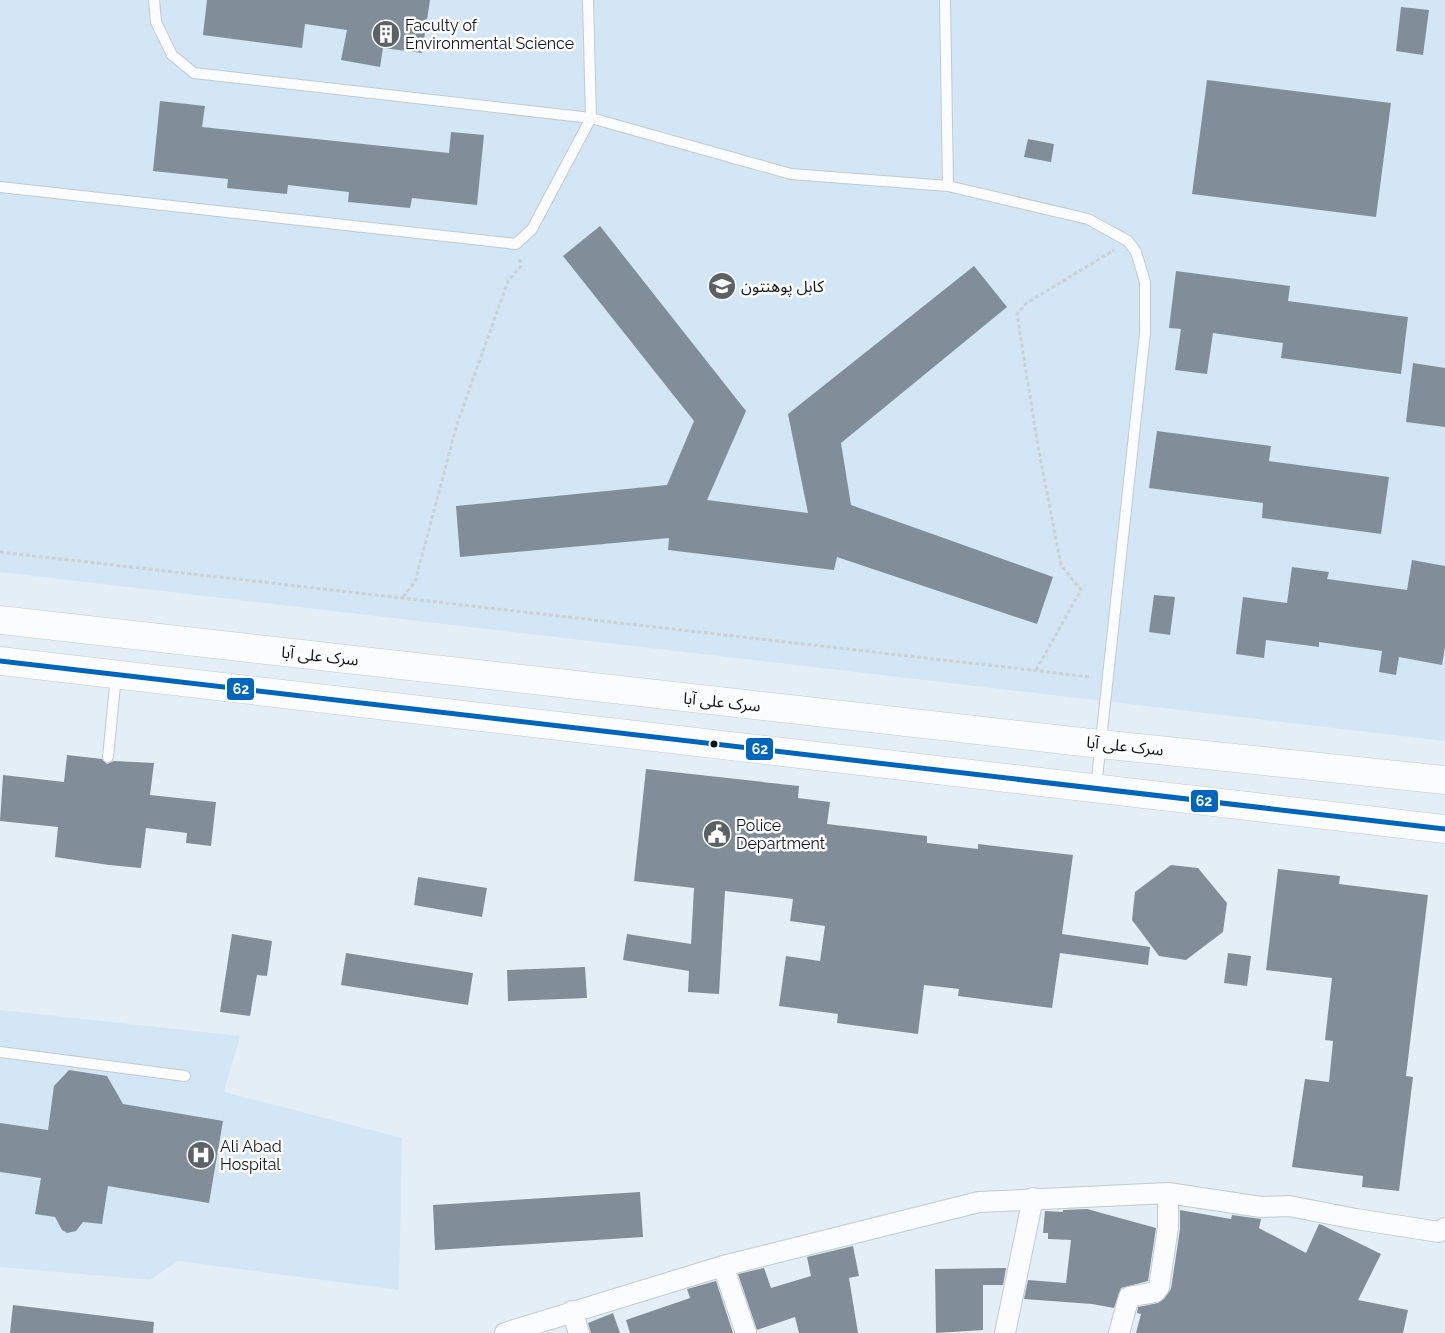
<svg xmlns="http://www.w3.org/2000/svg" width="1445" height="1333" font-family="Raleway,'Noto Sans Arabic',sans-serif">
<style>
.built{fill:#d3e6f5}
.building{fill:#818e99}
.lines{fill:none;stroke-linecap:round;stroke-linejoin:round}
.lane-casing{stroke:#c2cad0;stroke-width:12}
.street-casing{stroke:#c2cad0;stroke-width:22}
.secondary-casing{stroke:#c2cad0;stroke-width:29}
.path{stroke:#ced1d3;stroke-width:3;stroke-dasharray:4 2.5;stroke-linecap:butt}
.lane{stroke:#fbfcfe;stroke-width:10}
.street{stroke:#fbfcfe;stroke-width:20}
.secondary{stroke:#fbfcfe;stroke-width:28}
.bus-1-casing{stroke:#fff;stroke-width:9}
.bus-1{stroke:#0065bd;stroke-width:5}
.bus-dot{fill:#0f161b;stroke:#fff;stroke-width:2}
.labels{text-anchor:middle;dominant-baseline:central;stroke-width:5;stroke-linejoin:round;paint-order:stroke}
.poi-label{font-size:16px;fill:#0f161b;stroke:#fff;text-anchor:start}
.street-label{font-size:16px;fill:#0f161b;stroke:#fff}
.line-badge{stroke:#fff;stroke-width:2}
.badge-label{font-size:14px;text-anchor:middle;font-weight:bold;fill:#fff}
</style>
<rect width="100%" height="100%" fill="#e4eef7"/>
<path class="built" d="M 0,0 L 1445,0 L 1445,741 L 0,572 Z
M 0,1010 L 240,1036 L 224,1092 L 402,1138 L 399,1290 L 178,1261 L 150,1280 L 0,1267 Z"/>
<path class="building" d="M 207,0 L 430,0 L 422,53 L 383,48 L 380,67 L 341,60 L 347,30 L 305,24 L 302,48 L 203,35 Z
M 1401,7 L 1429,10 L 1423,55 L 1396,51 Z
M 1207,80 L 1391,103 L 1376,217 L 1192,194 Z
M 160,101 L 205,106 L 202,127 L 449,153 L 451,132 L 484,135 L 477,205 L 412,198 L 410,208 L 348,202 L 349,192 L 288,185 L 287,194 L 227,188 L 228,179 L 153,171 Z
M 1028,139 L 1054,144 L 1051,162 L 1024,157 Z
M 600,226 L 746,411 L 707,500 L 808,513 L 788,414 L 974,266 L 1007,307 L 841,443 L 851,505 L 1053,577 L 1037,624 L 837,557 L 834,570 L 668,550 L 669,538 L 460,557 L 456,506 L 667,485 L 694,421 L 563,256 Z
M 1176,271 L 1290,286 L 1288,301 L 1408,317 L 1401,374 L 1281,358 L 1283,343 L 1213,333 L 1207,374 L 1175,370 L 1181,329 L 1169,328 Z
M 1413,363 L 1445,368 L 1445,427 L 1406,422 Z
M 1157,431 L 1271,446 L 1269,461 L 1389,477 L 1381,534 L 1262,518 L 1263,503 L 1149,488 Z
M 1412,560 L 1445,566 L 1445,647 L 1442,665 L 1399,657 L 1396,675 L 1379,672 L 1382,651 L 1319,642 L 1319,647 L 1266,640 L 1264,658 L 1236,654 L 1243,597 L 1287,603 L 1292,567 L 1329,572 L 1327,579 L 1407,590 Z
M 1154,595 L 1175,597 L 1170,635 L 1149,632 Z
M 67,755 L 102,759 L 107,764 L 114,761 L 154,763 L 150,795 L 216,802 L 211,846 L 186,843 L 187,833 L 146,828 L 141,868 L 109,865 L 55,857 L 58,827 L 0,821 L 3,775 L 64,782 Z
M 646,769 L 799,786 L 798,798 L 830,802 L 827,824 L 927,836 L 927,843 L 978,849 L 978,844 L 1073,855 L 1062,934 L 1150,947 L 1148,965 L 1060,953 L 1052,1008 L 958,996 L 959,989 L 924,985 L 918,1034 L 837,1023 L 838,1014 L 779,1006 L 786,956 L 820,961 L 825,926 L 790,921 L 793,899 L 725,891 L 719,994 L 688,992 L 689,971 L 623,960 L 627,934 L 691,944 L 694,888 L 634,881 Z
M 1171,865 L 1198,868 L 1227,903 L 1223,932 L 1186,960 L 1159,956 L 1132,920 L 1135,892 Z
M 1278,869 L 1340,876 L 1339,884 L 1428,895 L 1406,1076 L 1413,1077 L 1399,1191 L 1362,1187 L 1363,1176 L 1292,1167 L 1305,1079 L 1329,1082 L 1333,1041 L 1325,1040 L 1332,978 L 1266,970 Z
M 418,877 L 487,888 L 482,917 L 414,905 Z
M 232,934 L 272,941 L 267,976 L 257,975 L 250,1016 L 220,1012 Z
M 346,953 L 473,973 L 468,1005 L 341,985 Z
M 1228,953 L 1251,956 L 1247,986 L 1224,983 Z
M 585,967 L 587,998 L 508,1001 L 507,970 Z
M 69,1070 L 107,1076 L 123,1104 L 223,1121 L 209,1203 L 108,1186 L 102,1224 L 83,1222 L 76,1231 L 67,1233 L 62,1230 L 55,1217 L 35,1214 L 41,1178 L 0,1172 L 0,1123 L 48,1130 L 54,1086 Z
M 640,1192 L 643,1237 L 435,1250 L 433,1205 Z
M 1087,1209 L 1156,1228 L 1148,1281 L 1121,1288 L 1114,1308 L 1092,1304 L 1024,1299 L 1028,1280 L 1066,1283 L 1071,1240 L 1048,1239 L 1048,1233 L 1043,1233 L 1045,1211 L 1063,1212 L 1063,1210 Z
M 1180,1210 L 1231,1219 L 1232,1215 L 1261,1219 L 1259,1228 L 1306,1253 L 1319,1224 L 1322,1225 L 1381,1254 L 1358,1300 L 1408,1310 L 1403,1333 L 1136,1333 L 1141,1314 L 1137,1313 L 1138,1307 L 1158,1303 L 1164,1299 L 1171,1289 L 1180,1229 Z
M 853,1246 L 859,1276 L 849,1278 L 858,1333 L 799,1333 L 795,1317 L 757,1330 L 738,1274 L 764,1268 L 771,1288 L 811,1276 L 807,1257 Z
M 1006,1268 L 1003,1285 L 983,1285 L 983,1330 L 936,1333 L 935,1269 Z
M 716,1281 L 733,1333 L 630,1333 L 626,1320 L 690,1298 L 687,1289 Z
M 13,1305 L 154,1322 L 153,1333 L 10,1333 Z
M 613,1313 L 620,1333 L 591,1333 L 588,1323 Z"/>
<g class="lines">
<defs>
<path id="lane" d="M 154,0 L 156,22 L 172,55 L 194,73 L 591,118 L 791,174 L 948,186 L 1088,219 L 1128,241 L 1136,252 L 1145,282 L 1145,333 L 1096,787
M 945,0 L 948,186
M 0,187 L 516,244 L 532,229 L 591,118 L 588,0
M 108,757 L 116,675
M 0,1052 L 185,1076"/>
<path id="street" d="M 723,1266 L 746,1333
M 572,1311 L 579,1333
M 505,1333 L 723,1266 L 979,1202 L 1168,1193 L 1261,1207 L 1289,1206 L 1356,1219 L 1439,1232 L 1445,1228
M 1005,1333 L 1033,1198
M 1119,1333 L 1129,1297 L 1155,1292 L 1159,1287 L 1168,1227 L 1168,1193"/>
<path id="secondary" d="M 0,620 L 1100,744 L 1445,780
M 0,661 L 1445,829"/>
</defs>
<use href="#lane" class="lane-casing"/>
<use href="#street" class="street-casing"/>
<use href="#secondary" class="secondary-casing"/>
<path class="path" d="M 0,552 L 1092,677
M 403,597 L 415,582 L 457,424 L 508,281 L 521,266 L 519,257
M 1036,670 L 1081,590 L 1061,565 L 1037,441 L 1017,314 L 1025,304 L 1114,250"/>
<use href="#lane" class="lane"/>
<use href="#street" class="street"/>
<use href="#secondary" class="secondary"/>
<defs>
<path id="bus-1" d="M 0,661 L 1445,829"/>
</defs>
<use href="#bus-1" class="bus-1-casing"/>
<use href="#bus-1" class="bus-1"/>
</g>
<defs>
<symbol id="building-disc" viewBox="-11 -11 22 22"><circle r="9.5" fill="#5a6268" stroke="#fff"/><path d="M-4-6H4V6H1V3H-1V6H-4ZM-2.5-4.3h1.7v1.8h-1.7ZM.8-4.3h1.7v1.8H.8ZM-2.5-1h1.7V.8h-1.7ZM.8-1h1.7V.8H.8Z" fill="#fff"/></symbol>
<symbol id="university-disc" viewBox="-11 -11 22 22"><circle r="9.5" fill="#5a6268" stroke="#fff"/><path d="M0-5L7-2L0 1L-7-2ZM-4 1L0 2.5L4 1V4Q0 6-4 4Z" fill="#fff"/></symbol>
<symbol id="civic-disc" viewBox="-11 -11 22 22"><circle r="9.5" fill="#5a6268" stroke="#fff"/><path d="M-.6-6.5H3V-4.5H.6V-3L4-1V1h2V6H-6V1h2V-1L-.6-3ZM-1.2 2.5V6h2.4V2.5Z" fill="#fff"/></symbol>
<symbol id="hospital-disc" viewBox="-11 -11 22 22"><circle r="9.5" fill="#5a6268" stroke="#fff"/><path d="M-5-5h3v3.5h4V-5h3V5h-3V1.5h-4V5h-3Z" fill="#fff"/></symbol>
</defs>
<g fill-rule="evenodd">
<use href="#building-disc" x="370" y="18" width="32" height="32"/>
<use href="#university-disc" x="706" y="270" width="32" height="32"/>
<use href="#civic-disc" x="701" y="818" width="32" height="32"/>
<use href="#hospital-disc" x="185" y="1139" width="32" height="32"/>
</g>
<circle class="bus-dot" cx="714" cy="744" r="4.5"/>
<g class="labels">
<g class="poi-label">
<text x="405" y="25">Faculty of<tspan x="405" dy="18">Environmental Science</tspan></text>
<text x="741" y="286">کابل پوهنتون</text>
<text x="736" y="825">Police<tspan x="736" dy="18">Department</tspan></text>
<text x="220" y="1146">Ali Abad<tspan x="220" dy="18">Hospital</tspan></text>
</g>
<g class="street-label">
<text transform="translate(320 656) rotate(6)">سرک علی آبا</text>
<text transform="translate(722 702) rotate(6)">سرک علی آبا</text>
<text transform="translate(1125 746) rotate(6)">سرک علی آبا</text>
</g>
</g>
<g class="line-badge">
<rect x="226" y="677" width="29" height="24" rx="5" fill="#0065bd"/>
<rect x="745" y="737" width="29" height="24" rx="5" fill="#0065bd"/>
<rect x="1190" y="789" width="29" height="24" rx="5" fill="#0065bd"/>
</g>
<g class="badge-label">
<text x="241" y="694">62</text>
<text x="760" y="754">62</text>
<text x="1204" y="806">62</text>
</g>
</svg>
